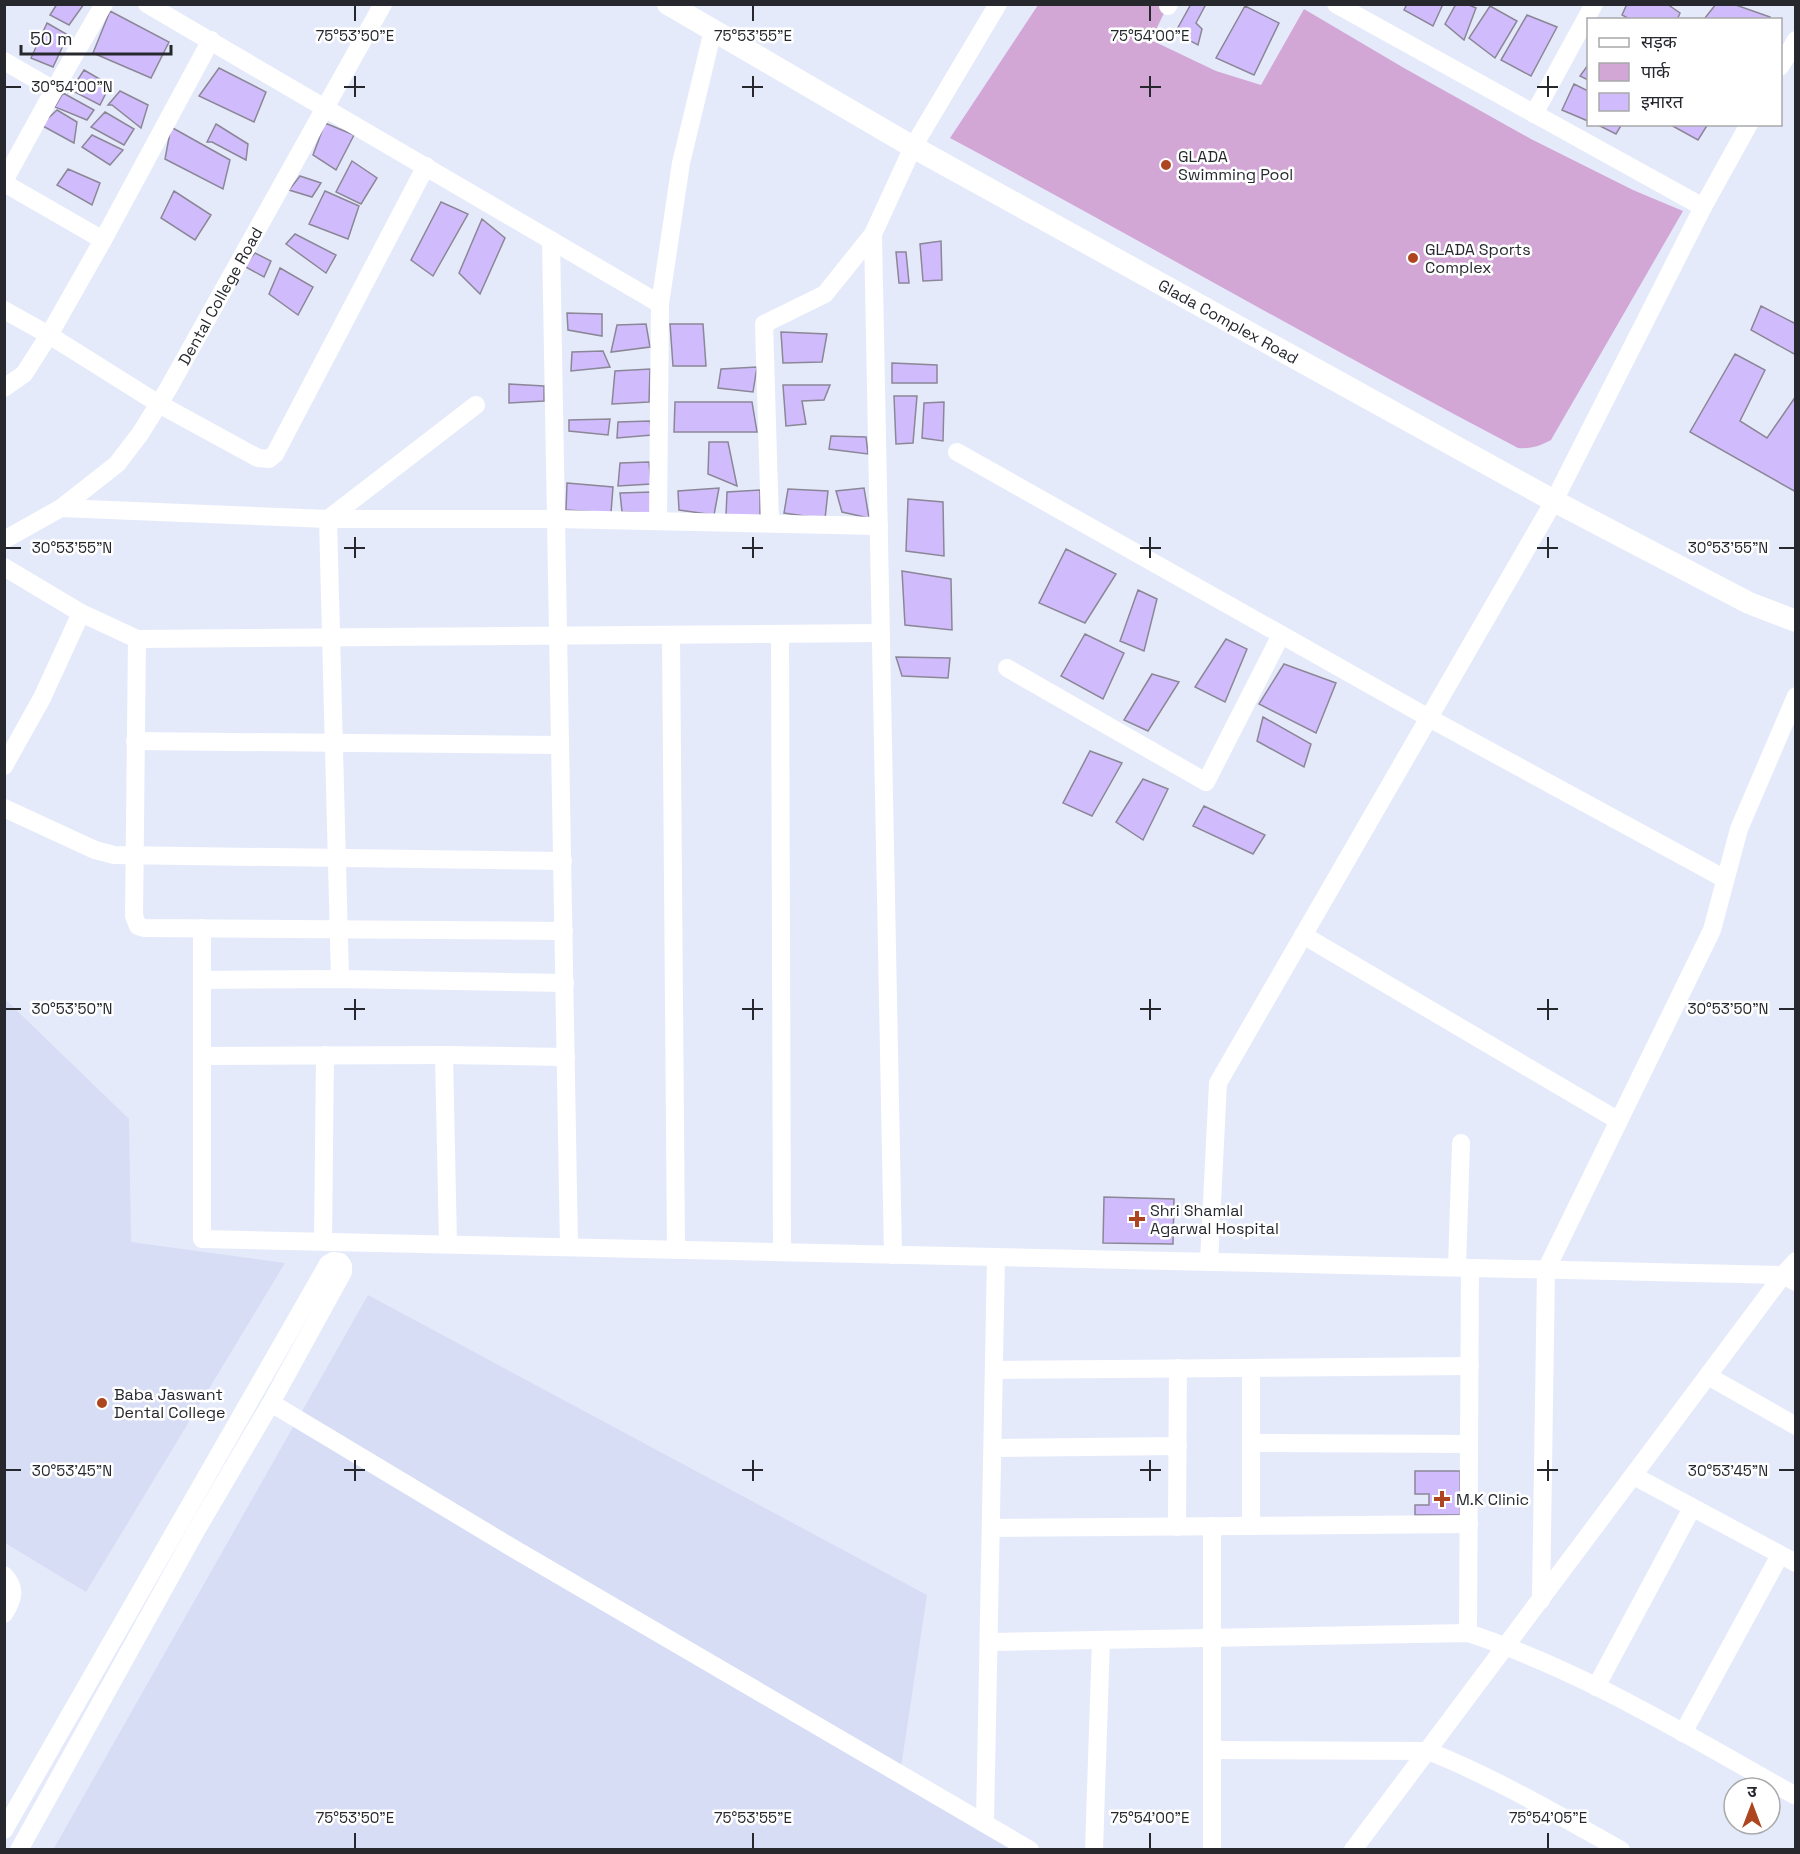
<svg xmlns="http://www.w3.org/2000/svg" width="1800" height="1854" font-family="'Space Grotesk','Noto Sans Devanagari',sans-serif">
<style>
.built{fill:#d7ddf5}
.green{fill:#d2a7d5}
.building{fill:#d0bcfc;stroke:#8b8796;stroke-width:1.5}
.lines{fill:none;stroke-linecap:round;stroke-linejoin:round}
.minor{stroke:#fff;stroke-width:18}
.tertiary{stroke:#fff;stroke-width:22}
.ticks{fill:none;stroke:#26282e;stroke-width:2}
.poi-dot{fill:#ad4620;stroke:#fff;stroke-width:2}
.labels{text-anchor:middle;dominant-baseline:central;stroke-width:5;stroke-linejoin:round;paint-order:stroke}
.poi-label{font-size:16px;fill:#26282e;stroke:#fff;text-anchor:start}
.street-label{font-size:16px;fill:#26282e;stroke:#fff}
.ticks-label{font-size:15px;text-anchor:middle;fill:#26282e;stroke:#fff;stroke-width:5;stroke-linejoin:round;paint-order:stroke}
</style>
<rect width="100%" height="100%" fill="#e5eafb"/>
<path class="built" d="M 5,999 L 129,1119 L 131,1242 L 285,1263 L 86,1592 L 5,1543 Z
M 368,1295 L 927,1595 L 899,1781 L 1023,1850 L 53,1850 Z"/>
<path class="green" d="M 1038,5 L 1158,5 L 1166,9 L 1151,40 L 1216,71 L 1261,85 L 1304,9 L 1404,68 L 1531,139 L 1633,190 L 1683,211 L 1551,440 C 1540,446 1531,449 1518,448 C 1327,348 1140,240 950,138 Z"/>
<path class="building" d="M 57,4 L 84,4 L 69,25 L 50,15 Z
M 1191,4 L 1206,4 L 1196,23 L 1202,29 L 1198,45 L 1175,33 Z
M 1407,4 L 1443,4 L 1433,26 L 1404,10 Z
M 1456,4 L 1467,4 L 1476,8 L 1464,40 L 1445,24 Z
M 1627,4 L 1667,4 L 1680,13 L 1677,20 L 1631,20 L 1622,15 Z
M 1716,4 L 1733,4 L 1770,17 L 1769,20 L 1709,20 L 1705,18 Z
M 1245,6 L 1279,23 L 1254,75 L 1216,58 Z
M 1490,6 L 1517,21 L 1495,58 L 1469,38 Z
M 110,11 L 169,42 L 151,78 L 93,53 Z
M 1527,15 L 1557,27 L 1531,76 L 1501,60 Z
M 47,23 L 68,35 L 53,67 L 31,58 Z
M 1588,65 L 1588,80 L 1580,76 Z
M 219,68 L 266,92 L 254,122 L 199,96 Z
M 84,70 L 110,85 L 100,105 L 75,92 L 69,93 Z
M 1574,84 L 1588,91 L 1588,121 L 1562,110 Z
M 120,91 L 148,105 L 141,128 L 112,105 L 108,105 Z
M 63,93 L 94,110 L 87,120 L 55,107 Z
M 57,110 L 77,122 L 74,143 L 41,125 Z
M 105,112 L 134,129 L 124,145 L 91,127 Z
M 325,123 L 354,135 L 336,170 L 313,155 Z
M 216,124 L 248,144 L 246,160 L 212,142 L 207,142 Z
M 1596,124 L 1622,124 L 1616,134 Z
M 1669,124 L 1708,124 L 1698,140 Z
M 171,127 L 230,160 L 223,189 L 165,159 Z
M 92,135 L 123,150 L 110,165 L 82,147 Z
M 352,161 L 377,178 L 361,204 L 336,192 Z
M 68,169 L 100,183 L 92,205 L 57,185 Z
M 300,176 L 321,183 L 312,197 L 289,190 Z
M 174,191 L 211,215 L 195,240 L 161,218 Z
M 325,191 L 359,206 L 348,239 L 309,224 Z
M 441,202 L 468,214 L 433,276 L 411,260 Z
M 482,219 L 505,238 L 480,294 L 459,273 Z
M 295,234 L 336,255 L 326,273 L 286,244 Z
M 941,241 L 942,280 L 923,281 L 920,244 Z
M 896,252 L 906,252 L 909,283 L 899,283 Z
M 255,253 L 271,261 L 264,277 L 244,266 Z
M 280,268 L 313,287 L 298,315 L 269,294 Z
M 1761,306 L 1796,324 L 1796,355 L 1751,330 Z
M 567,313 L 602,314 L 602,336 L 568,330 Z
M 646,324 L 650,347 L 611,352 L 617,325 Z
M 670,324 L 703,324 L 706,366 L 673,366 Z
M 781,332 L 827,334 L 822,362 L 783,363 Z
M 603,351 L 610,367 L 571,371 L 572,352 Z
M 1735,354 L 1765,370 L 1740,421 L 1767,438 L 1796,396 L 1796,492 L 1690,432 Z
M 892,363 L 937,365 L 937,383 L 892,383 Z
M 757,367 L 753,392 L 718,388 L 721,369 Z
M 650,369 L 649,402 L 612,404 L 615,371 Z
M 509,384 L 544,386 L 544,401 L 509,403 Z
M 783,385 L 830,385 L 824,400 L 802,401 L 806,424 L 786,426 Z
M 894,396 L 917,396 L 913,443 L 896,444 Z
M 675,402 L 752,402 L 757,432 L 674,432 Z
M 944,402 L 943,441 L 922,438 L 924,403 Z
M 610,419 L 608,435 L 569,431 L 569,420 Z
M 650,421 L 652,435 L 617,438 L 618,422 Z
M 831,436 L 866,437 L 868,454 L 829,449 Z
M 709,442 L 728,442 L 737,486 L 708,474 Z
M 649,462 L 651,484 L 618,486 L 620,463 Z
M 567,483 L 613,487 L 611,513 L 566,510 Z
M 719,488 L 714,515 L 679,510 L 678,491 Z
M 864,488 L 869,518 L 842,512 L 836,491 Z
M 788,489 L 828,491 L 825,519 L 784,513 Z
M 760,490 L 760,516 L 726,515 L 727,492 Z
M 653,492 L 650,513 L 622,512 L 620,493 Z
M 908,499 L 943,502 L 944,556 L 906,551 Z
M 1066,549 L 1116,574 L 1085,623 L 1039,603 Z
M 902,571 L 951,579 L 952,630 L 905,625 Z
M 1138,590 L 1157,599 L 1144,651 L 1120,641 Z
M 1085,634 L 1124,653 L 1103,699 L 1061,676 Z
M 1226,639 L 1247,649 L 1225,702 L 1195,687 Z
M 896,657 L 950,658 L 948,678 L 902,676 Z
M 1284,664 L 1336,683 L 1316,733 L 1259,704 Z
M 1152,674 L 1179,682 L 1148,731 L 1124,720 Z
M 1263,717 L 1311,744 L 1304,767 L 1257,741 Z
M 1090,751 L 1122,763 L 1092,816 L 1063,803 Z
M 1143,779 L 1168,789 L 1143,840 L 1116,822 Z
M 1204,806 L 1265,835 L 1253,854 L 1193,826 Z
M 1104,1197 L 1174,1199 L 1173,1244 L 1103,1243 Z
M 1415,1471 L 1460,1471 L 1460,1515 L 1415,1515 L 1415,1505 L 1429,1505 L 1429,1494 L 1415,1494 Z"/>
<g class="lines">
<g class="minor">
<path d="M 147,4 L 660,304"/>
<path d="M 1336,4 L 1703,207"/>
<path d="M 1168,6 L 1169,4"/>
<path d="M 4,61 L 54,90"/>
<path d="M 1780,67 L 1796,40"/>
<path d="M 1534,114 L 1594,4"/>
<path d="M 4,181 L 54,90 L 104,4"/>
<path d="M 4,183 L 103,240"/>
<path d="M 873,234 L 893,1255"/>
<path d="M 551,240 L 569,1247"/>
<path d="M 4,310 L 49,335 L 159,404 L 258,458 L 269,459 L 275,454 L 426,166"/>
<path d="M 4,388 L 24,374 L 49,335 L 103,240 L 211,40"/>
<path d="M 957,452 L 1429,718 L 1725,879"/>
<path d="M 61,508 L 328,519 L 556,519 L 879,526"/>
<path d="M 328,519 L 340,979"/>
<path d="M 328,519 L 476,405"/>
<path d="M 658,521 L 660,304 L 681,163 L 713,30"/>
<path d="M 770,523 L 764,324 L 825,294 L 873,234 L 913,147 L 998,4"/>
<path id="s1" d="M 4,540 L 61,508 L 117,464 L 140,434 L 168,389 L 383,4"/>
<path d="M 4,567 L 81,613 L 137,639 L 881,633"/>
<path d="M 780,634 L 782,1252"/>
<path d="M 671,635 L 676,1250"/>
<path d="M 137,639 L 134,916 L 138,926 L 144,928 L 564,931"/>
<path d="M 1007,668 L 1206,782 L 1281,635"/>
<path d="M 135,741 L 560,745"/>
<path d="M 4,766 L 42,698 L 81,613"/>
<path d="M 4,808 L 95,850 L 114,855 L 563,861"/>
<path d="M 202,928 L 202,1239 L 1783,1275 L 1796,1282"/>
<path d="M 1303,935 L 1619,1121"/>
<path d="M 202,980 L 340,979 L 565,983"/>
<path d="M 444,1055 L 448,1244"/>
<path d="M 202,1056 L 444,1055 L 566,1057"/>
<path d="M 323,1241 L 325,1055"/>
<path d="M 1209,1262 L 1218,1083 L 1554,501 L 1703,207 L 1749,124"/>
<path d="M 1457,1267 L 1461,1143"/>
<path d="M 1251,1368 L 1251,1526"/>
<path d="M 994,1370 L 1470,1366"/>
<path d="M 1708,1376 L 1796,1426"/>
<path d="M 271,1403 L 516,1550 L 1030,1850"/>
<path d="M 1251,1443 L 1469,1444"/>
<path d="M 993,1448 L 1178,1446"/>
<path d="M 1634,1476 L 1796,1563"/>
<path d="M 1177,1527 L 1178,1368"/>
<path d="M 991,1528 L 1469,1524"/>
<path d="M 4,1575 C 17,1588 13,1600 4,1614"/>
<path d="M 1541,1600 L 1546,1270 L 1712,930 L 1739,829 L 1796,696"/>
<path d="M 1468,1633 L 1470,1268"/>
<path d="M 989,1642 L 1468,1633 C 1584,1671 1690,1737 1796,1796"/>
<path d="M 1596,1687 L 1692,1508"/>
<path d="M 1683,1733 L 1780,1555"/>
<path d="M 1212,1750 L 1428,1751 C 1496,1778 1558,1815 1621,1850"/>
<path d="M 985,1822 L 996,1257"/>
<path d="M 4,1830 L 328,1264 L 333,1261 L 340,1262"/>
<path d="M 19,1850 L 197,1529 L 271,1403 L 343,1272 L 343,1266 L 340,1262"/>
<path d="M 1094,1850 L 1101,1640"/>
<path d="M 1212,1850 L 1212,1526"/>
<path d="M 1353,1850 L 1783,1275 L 1796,1261"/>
</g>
<path class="tertiary" id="s2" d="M 668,4 L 913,147 L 1554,501 L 1749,603 L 1796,621"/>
</g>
<path class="ticks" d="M 355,6 L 355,21M 753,6 L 753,21M 1150,6 L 1150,21M 355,76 L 355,97M 753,76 L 753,97M 1150,76 L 1150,97M 1548,76 L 1548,97M 6,87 L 21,87M 344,87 L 365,87M 742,87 L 763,87M 1140,87 L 1161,87M 1537,87 L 1558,87M 355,537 L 355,558M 753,537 L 753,558M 1150,537 L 1150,558M 1548,537 L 1548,558M 6,548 L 21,548M 344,548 L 365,548M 742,548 L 763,548M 1140,548 L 1161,548M 1537,548 L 1558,548M 1779,548 L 1794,548M 355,999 L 355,1020M 753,999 L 753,1020M 1150,999 L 1150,1020M 1548,999 L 1548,1020M 6,1009 L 21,1009M 344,1009 L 365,1009M 742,1009 L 763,1009M 1140,1009 L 1161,1009M 1537,1009 L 1558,1009M 1779,1009 L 1794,1009M 355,1460 L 355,1481M 753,1460 L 753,1481M 1150,1460 L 1150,1481M 1548,1460 L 1548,1481M 6,1470 L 21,1470M 344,1470 L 365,1470M 742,1470 L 763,1470M 1140,1470 L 1161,1470M 1537,1470 L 1558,1470M 1779,1470 L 1794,1470M 355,1833 L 355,1848M 753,1833 L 753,1848M 1150,1833 L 1150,1848M 1548,1833 L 1548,1848"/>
<g class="poi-dot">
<circle cx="1166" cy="165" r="6"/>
<circle cx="1413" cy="258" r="6"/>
<path d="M1134 1210h6v6h6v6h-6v6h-6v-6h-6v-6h6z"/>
<circle cx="102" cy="1403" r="6"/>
<path d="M1439 1490h6v6h6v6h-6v6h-6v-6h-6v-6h6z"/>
</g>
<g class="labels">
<g class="poi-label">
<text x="1178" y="156">GLADA<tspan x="1178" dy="18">Swimming Pool</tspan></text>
<text x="1425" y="249">GLADA Sports<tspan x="1425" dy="18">Complex</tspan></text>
<text x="1150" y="1210">Shri Shamlal<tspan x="1150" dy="18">Agarwal Hospital</tspan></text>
<text x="114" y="1394">Baba Jaswant<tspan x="114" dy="18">Dental College</tspan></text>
<text x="1456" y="1499">M.K Clinic</text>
</g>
<g class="street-label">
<text stroke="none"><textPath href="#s1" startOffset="334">Dental College Road</textPath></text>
<text stroke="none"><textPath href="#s2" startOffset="644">Glada Complex Road</textPath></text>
</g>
</g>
<g class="ticks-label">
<text x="355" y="41">75°53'50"E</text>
<text x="753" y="41">75°53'55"E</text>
<text x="1150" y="41">75°54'00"E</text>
<text x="72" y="92">30°54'00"N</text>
<text x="72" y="553">30°53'55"N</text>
<text x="1728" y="553">30°53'55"N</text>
<text x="72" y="1014">30°53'50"N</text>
<text x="1728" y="1014">30°53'50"N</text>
<text x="72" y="1476">30°53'45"N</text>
<text x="1728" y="1476">30°53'45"N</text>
<text x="355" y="1823">75°53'50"E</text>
<text x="753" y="1823">75°53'55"E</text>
<text x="1150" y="1823">75°54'00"E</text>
<text x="1548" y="1823">75°54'05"E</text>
</g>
<rect width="1800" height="1854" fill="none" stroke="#26282e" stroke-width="12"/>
<rect x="1587" y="18" width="195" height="108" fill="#ffffff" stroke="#a8a9ab" stroke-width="1.5"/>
<rect x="1599" y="38" width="30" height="9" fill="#ffffff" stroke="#a8a9ab" stroke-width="1.5"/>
<text x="1641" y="48" font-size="18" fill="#26282e">सड़क</text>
<rect x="1599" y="63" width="30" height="18" fill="#d2a7d5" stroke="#a8a9ab" stroke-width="1.5"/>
<text x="1641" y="78" font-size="18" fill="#26282e">पार्क</text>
<rect x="1599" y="93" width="30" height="18" fill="#d0bcfc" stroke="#a8a9ab" stroke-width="1.5"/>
<text x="1641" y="108" font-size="18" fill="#26282e">इमारत</text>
<g transform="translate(1752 1806)"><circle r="28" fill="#ffffff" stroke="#a8a9ab" stroke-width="1.5"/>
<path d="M0-4.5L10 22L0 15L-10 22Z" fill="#ad4620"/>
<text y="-9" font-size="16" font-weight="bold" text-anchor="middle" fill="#26282e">उ</text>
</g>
<path d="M21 45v9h150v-9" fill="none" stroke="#26282e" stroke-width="3"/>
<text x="30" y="45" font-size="18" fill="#26282e" stroke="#ffffff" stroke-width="4.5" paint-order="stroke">50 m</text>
</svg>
